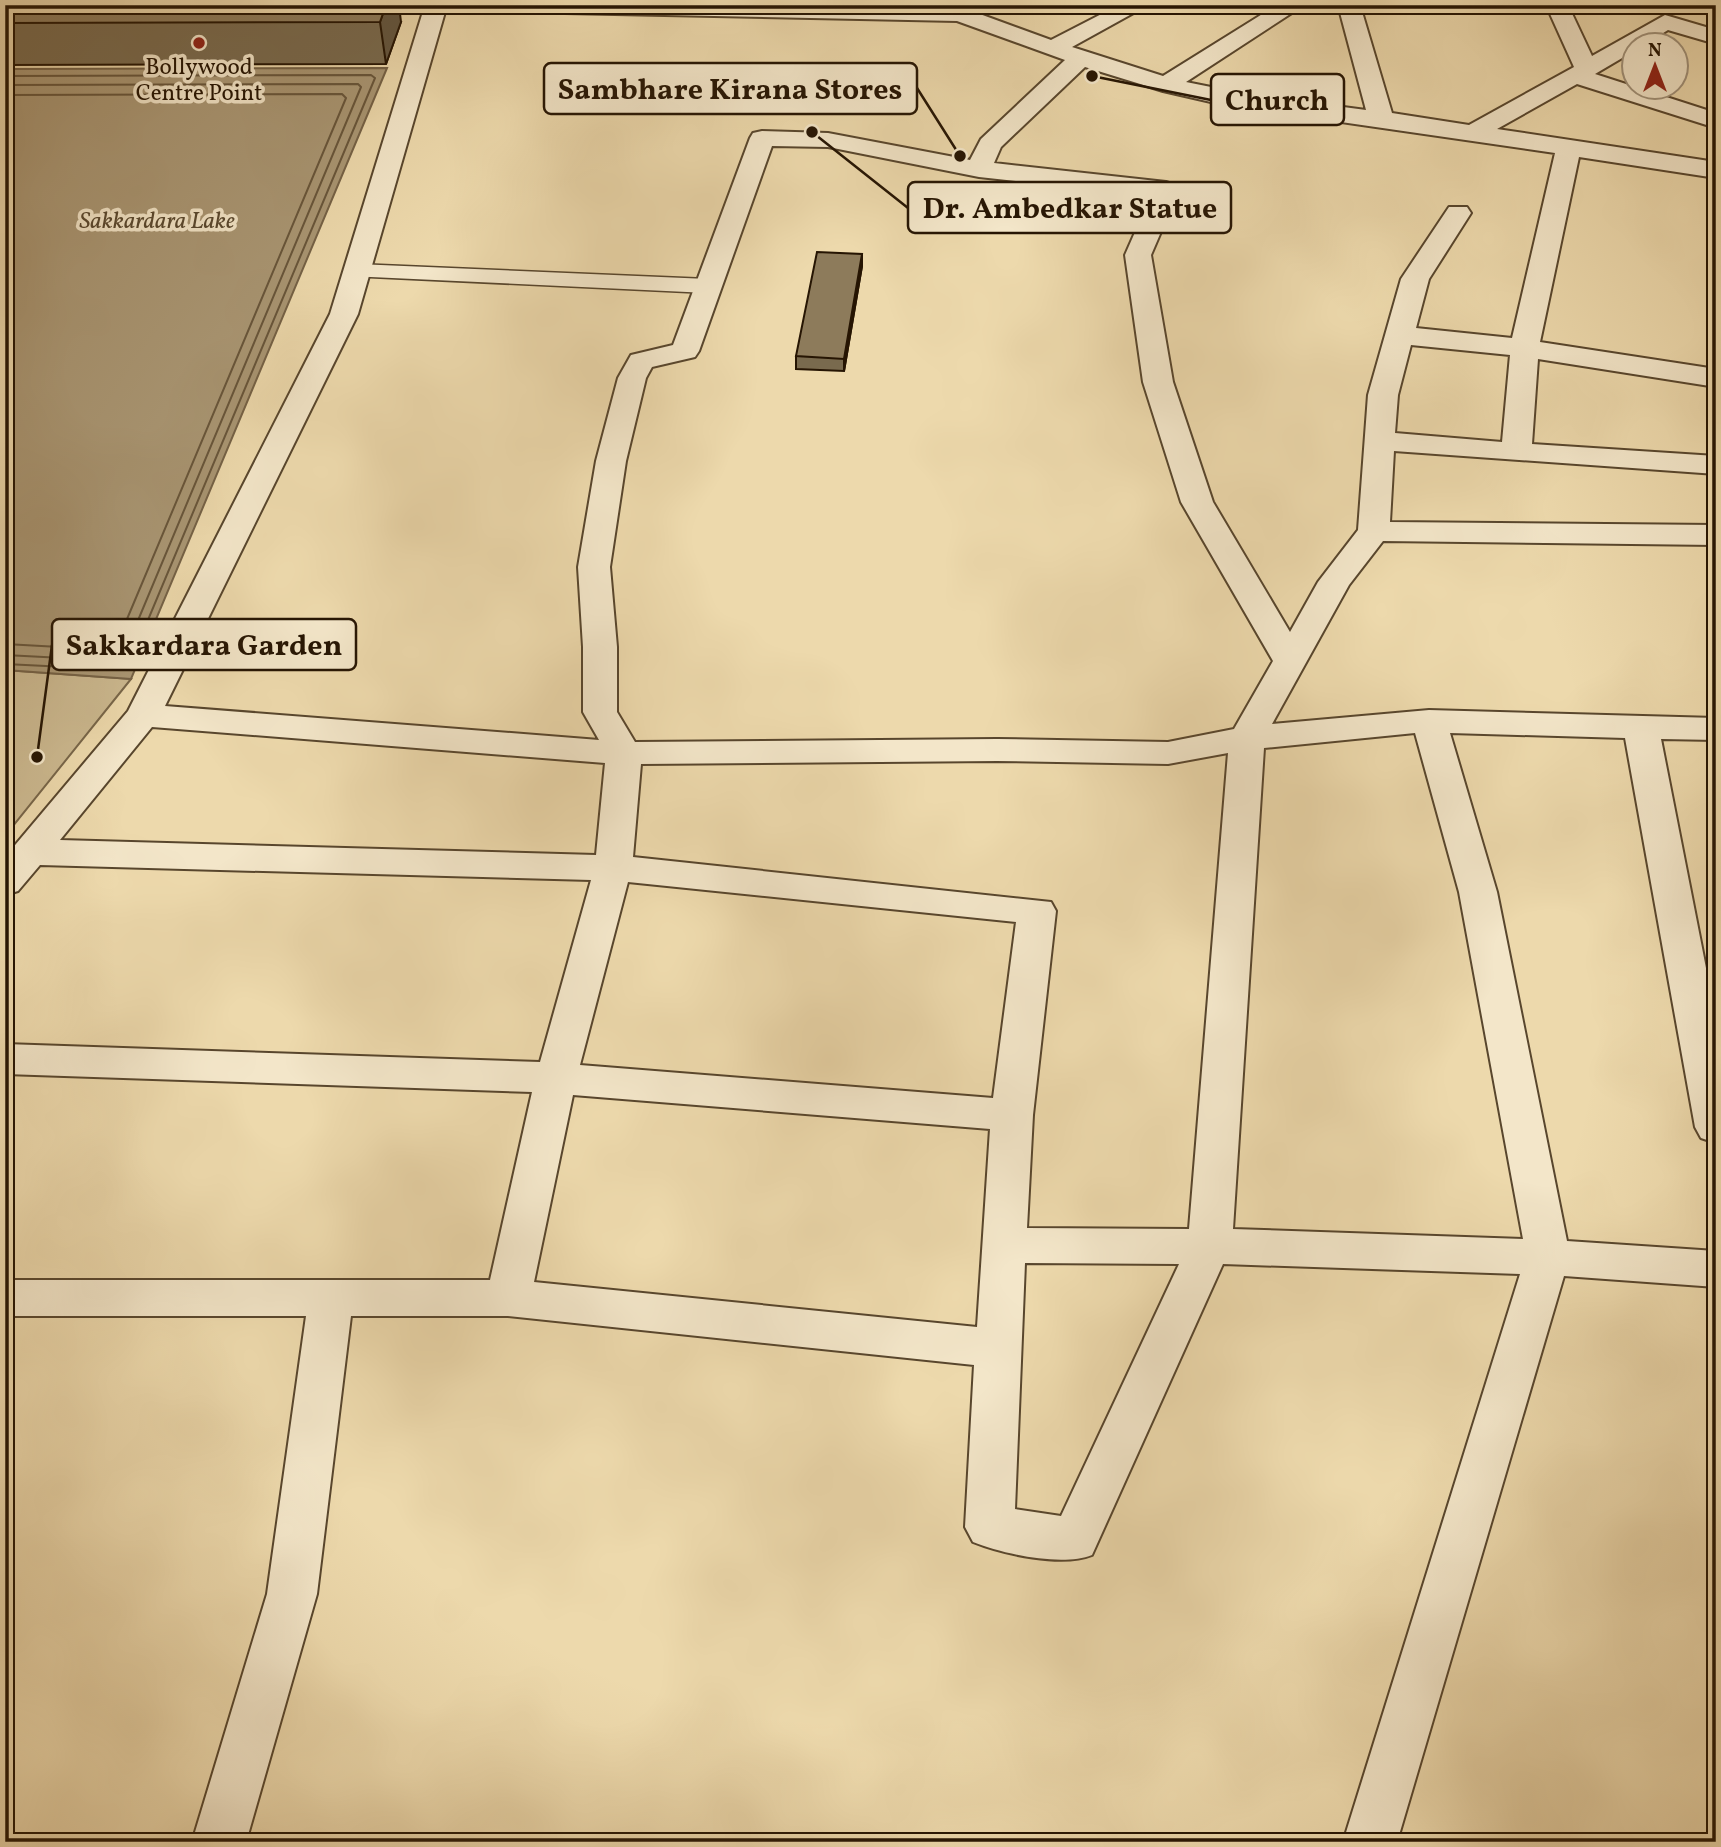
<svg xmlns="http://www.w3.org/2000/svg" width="1721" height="1847" font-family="Vollkorn,serif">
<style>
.green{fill:#cbb88f;stroke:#786649;stroke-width:2}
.water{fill:#a99673;stroke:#756246;stroke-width:2}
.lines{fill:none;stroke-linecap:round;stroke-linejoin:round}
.shore{stroke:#68563b;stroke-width:2}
.lane-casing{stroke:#58462d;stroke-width:3}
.street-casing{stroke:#58462d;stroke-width:4}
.lane{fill:#f3e6c9;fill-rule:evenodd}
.street{fill:#f3e6c9;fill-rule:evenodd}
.wall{fill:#796a4e;stroke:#261503;stroke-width:2}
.shaded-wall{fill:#635640;stroke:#261503;stroke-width:2}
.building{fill:#8d7b5b;stroke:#261503;stroke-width:2}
.poi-dot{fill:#8f2418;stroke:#f3e6c9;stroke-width:2.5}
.labels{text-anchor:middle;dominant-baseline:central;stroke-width:7;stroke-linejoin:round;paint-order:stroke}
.far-poi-label{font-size:23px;fill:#261503;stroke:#f3e6c9}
.far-water-label{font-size:24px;font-style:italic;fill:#5a4930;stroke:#f3e6c9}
.leader{fill:none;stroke:#261503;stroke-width:2.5}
.callout-dot{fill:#261503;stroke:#f3e6c9;stroke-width:2.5}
.callout{fill:#f3e6c9;stroke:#261503;stroke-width:2.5}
.callout-label{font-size:30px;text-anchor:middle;font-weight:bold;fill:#261503}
</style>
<rect width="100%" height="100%" fill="#edd9ac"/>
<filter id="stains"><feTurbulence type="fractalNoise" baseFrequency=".00286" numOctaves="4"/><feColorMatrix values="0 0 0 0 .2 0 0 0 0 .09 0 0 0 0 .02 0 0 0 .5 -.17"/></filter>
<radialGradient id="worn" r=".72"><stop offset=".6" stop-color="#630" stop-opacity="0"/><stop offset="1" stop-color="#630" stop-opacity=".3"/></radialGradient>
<path class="green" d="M 5,670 L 131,679 L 5,836 Z"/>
<path class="water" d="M 387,68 L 131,679 L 5,670 L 5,69 Z"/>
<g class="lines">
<path class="shore" d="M 5,76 L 371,75 L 375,78 L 127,670 L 5,664
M 5,85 L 358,84 L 361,87 L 121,661 L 5,655
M 5,95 L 342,94 L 346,98 L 114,650 L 5,644"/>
<defs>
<path id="lane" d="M 357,264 L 708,279 L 719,286 L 708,293 L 349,276 L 346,271 L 349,266 Z"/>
<path id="street" d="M 425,5 L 447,5 L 358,314 L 165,706 L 599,740 L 583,712 L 583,647 L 578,567 L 596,461 L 618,378 L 631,355 L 673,345 L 750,138 L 753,133 L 762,131 L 828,133 L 970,160 L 981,139 L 1065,60 L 957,21 L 515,12 L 504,5 L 984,5 L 977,13 L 1051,40 L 1119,5 L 1148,5 L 1072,47 L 1163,76 L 1277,5 L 1304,5 L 1186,82 L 1246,94 L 1366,110 L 1338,5 L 1360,5 L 1392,113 L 1469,125 L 1574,67 L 1546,5 L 1568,5 L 1592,56 L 1665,15 L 1716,30 L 1716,44 L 1668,30 L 1642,46 L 1634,46 L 1634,51 L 1595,74 L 1716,113 L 1716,128 L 1577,84 L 1497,129 L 1716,162 L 1716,178 L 1579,157 L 1540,342 L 1716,369 L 1716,387 L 1538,359 L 1532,444 L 1716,456 L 1716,474 L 1394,451 L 1390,522 L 1716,525 L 1716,545 L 1383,541 L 1349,585 L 1272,724 L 1429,710 L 1716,718 L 1716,740 L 1661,739 L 1716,1019 L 1716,1143 L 1701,1138 L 1695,1127 L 1625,738 L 1450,733 L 1497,892 L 1567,1241 L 1716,1251 L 1716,1287 L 1564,1276 L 1397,1842 L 1343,1842 L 1520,1274 L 1223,1264 L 1092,1555 C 1062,1567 1003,1554 973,1542 L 965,1527 L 974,1365 L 508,1316 L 351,1316 L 317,1594 L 246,1842 L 192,1842 L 267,1594 L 306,1316 L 5,1316 L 5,1280 L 490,1280 L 532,1092 L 5,1074 L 5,1044 L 540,1062 L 591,880 L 40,865 L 18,891 L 5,895 L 5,857 L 128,711 L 330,314 ZM 1085,67 L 1163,91 L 1224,105 L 1555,153 L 1512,338 L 1416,328 L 1429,279 L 1471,213 L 1467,207 L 1449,207 L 1401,279 L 1368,395 L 1358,530 L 1318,582 L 1290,632 L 1213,502 L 1173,382 L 1151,255 L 1179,190 L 1175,185 L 1166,182 L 994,163 L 1001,147 ZM 772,146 L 828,147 L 979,177 L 1151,196 L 1125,255 L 1143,382 L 1181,502 L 1273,661 L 1234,729 L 1168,742 L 997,739 L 635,742 L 617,712 L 617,647 L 610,567 L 626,461 L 646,378 L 652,367 L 695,357 L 699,351 ZM 1411,345 L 1510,355 L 1502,442 L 1395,433 L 1398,395 ZM 152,727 L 605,763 L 596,855 L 60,840 ZM 1415,733 L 1459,892 L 1523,1239 L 1233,1229 L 1264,748 ZM 1228,753 L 1189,1229 L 1027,1228 L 1033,1115 L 1056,911 L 1051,902 L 633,857 L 641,764 L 997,761 L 1168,764 ZM 628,882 L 1016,922 L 993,1098 L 580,1065 ZM 573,1095 L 990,1129 L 977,1327 L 534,1282 ZM 1025,1263 L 1179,1264 L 1061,1516 L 1015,1509 Z"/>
</defs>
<use href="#lane" class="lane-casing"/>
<use href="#street" class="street-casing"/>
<use href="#lane" class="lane"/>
<use href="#street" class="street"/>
</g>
<path class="wall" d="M 5,5 L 401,22 L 386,64 L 5,65 Z
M 862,266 L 844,371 L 796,369 L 796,356 Z"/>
<path class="shaded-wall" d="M 386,5 L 399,5 L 401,22 L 386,64 L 380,22 Z
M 862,254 L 862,266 L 844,371 L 844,359 Z"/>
<path class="building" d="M 5,5 L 386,5 L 380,22 L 5,23 Z
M 817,252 L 862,254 L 844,359 L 796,356 Z"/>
<circle class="poi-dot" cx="199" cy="43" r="7"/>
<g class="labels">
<g class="far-poi-label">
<text x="199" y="68">Bollywood<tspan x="199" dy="26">Centre Point</tspan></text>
</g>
<g class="far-water-label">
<text x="157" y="222">Sakkardara Lake</text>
</g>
</g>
<path class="leader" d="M960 156L917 88M1092 76L1211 100M812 132L908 208M37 757L52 645"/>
<g class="callout-dot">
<circle cx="960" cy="156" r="7"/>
<circle cx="1092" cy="76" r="7"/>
<circle cx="812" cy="132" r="7"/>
<circle cx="37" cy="757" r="7"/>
</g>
<g class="callout">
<rect x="544" y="63" width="373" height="51" rx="7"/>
<rect x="1211" y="74" width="133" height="51" rx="7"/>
<rect x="908" y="182" width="323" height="51" rx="7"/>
<rect x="52" y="619" width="304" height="51" rx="7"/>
</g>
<g class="callout-label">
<text x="730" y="99">Sambhare Kirana Stores</text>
<text x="1277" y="110">Church</text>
<text x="1070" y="218">Dr. Ambedkar Statue</text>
<text x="204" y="655">Sakkardara Garden</text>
</g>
<rect width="1721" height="1847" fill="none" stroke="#edd9ac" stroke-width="28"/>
<rect x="7" y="7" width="1707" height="1833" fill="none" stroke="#261503" stroke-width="3.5"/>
<rect x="14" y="14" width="1693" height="1819" fill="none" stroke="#261503" stroke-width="2"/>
<g transform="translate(1655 66)"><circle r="33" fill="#f3e6c9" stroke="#a1927a" stroke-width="2"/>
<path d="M0-5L12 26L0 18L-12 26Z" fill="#8f2418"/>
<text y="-10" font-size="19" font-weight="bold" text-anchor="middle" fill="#261503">N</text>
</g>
<rect width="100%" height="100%" filter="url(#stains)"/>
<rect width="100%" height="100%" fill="url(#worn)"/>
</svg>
